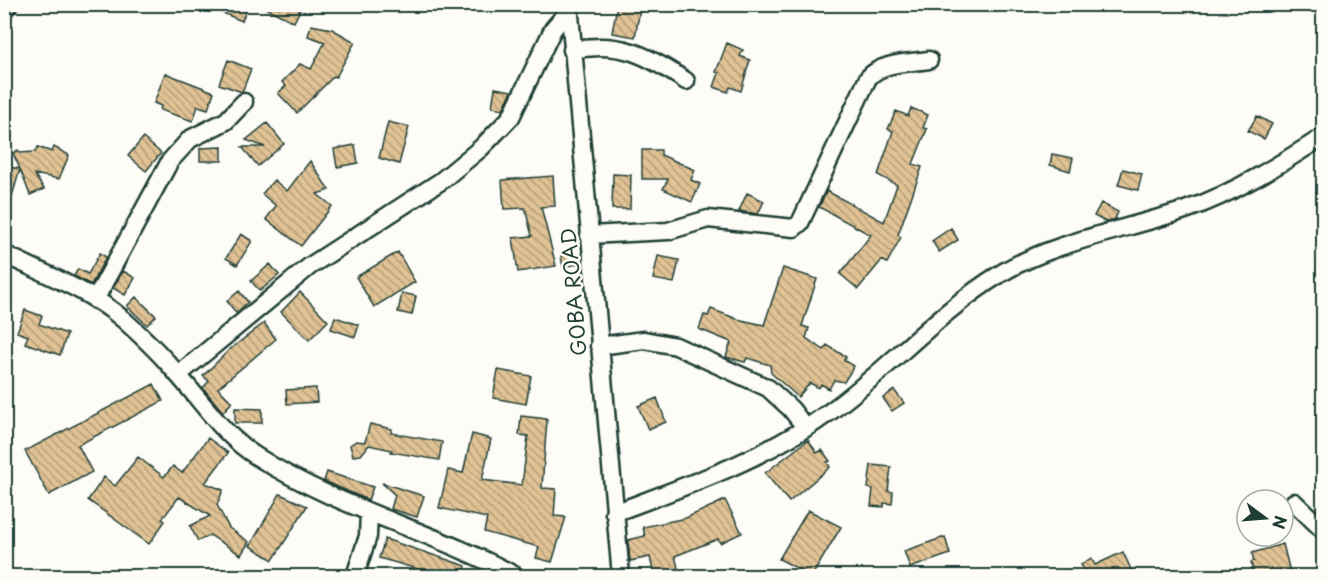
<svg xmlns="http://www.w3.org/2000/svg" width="1328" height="581" font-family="'Playpen Sans',sans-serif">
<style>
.building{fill:url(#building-back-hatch);stroke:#1f3d34;stroke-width:1.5}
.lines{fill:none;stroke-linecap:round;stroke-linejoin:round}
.minor-casing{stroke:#1f3d34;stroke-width:21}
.minor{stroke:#fdfcf7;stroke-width:16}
.labels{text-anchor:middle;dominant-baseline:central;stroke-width:5;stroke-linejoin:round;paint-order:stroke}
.street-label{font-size:20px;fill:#1f3d34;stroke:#fdfcf7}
</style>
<defs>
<pattern id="building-back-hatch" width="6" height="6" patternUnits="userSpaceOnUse" patternTransform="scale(1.5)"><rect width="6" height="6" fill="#e0c294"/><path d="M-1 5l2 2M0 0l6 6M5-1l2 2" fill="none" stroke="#b59f7a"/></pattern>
</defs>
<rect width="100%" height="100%" fill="#fdfcf7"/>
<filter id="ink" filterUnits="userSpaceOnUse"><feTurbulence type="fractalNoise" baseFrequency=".0167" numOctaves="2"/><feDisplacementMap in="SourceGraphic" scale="12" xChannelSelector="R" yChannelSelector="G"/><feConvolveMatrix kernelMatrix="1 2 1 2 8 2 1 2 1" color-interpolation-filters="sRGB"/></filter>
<g filter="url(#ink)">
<path class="building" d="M 201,4 L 248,4 L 242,21 Z
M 258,4 L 303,4 L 294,22 Z
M 617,5 L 640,9 L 635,37 L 612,33 Z
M 311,25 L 332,29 L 355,42 L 336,77 L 334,76 L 297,113 L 278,93 L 286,86 L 282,82 L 300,64 L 311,69 L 325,42 L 308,36 Z
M 727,43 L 743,50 L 740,56 L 750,60 L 741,91 L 730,87 L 728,92 L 714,87 L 719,73 L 716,72 Z
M 228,60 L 251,69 L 242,92 L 219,84 Z
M 165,73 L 214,92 L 208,109 L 198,106 L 193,121 L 160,110 L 161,106 L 154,103 Z
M 495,88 L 512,91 L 503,109 L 492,107 Z
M 911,108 L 928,115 L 923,128 L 927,129 L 913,164 L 922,167 L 898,235 L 901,237 L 887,263 L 882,260 L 858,289 L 840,274 L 871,235 L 819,207 L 827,191 L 884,222 L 897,185 L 878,175 L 893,131 L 888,129 L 896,111 L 908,116 Z
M 1257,116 L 1272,124 L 1264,139 L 1248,131 Z
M 388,122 L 409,127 L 399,164 L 379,158 Z
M 267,123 L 284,144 L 258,166 L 242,147 L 265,147 L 246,140 Z
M 143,138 L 161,153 L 146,171 L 128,156 Z
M 355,145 L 358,163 L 337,167 L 334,149 Z
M 38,147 L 52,152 L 54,147 L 69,155 L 59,179 L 34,174 L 44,189 L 30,195 L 20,169 L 8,210 L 4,209 L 4,166 L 20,169 L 13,153 L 18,150 L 20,153 L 35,152 Z
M 222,147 L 222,161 L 200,161 L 200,148 Z
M 642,150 L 661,150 L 661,155 L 695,170 L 691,180 L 700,184 L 692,202 L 663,189 L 668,179 L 642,179 Z
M 1052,154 L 1073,158 L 1070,171 L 1050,165 Z
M 310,161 L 329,190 L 317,194 L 332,206 L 301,246 L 266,219 L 276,206 L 262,194 L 274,180 L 287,191 Z
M 1123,169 L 1142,174 L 1138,190 L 1118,185 Z
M 613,174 L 631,175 L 630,209 L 612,209 Z
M 553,176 L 555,206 L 541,207 L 556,266 L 518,272 L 513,238 L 532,236 L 525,208 L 504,209 L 502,180 Z
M 747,193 L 764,201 L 758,214 L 739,211 Z
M 1101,203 L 1118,212 L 1115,219 L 1106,222 L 1094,216 Z
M 951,228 L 958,240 L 939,252 L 932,241 Z
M 241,234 L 252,241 L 237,265 L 226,258 Z
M 398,252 L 415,282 L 374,307 L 356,277 Z
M 574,252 L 577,264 L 563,267 L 561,256 Z
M 100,253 L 106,257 L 91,285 L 74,276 L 78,269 L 88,274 Z
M 658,256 L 679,260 L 674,283 L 653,279 Z
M 270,264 L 279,275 L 260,291 L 251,281 Z
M 783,268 L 817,279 L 802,326 L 809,328 L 806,338 L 824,350 L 827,345 L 846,357 L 844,360 L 854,366 L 844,382 L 834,380 L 829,389 L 821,384 L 819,388 L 810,383 L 798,397 L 771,373 L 770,365 L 747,358 L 745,362 L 726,357 L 731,342 L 699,329 L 704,315 L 708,316 L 711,309 L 737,319 L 764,325 Z
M 123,271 L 135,278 L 125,295 L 113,288 Z
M 239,291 L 248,302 L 236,313 L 227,301 Z
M 300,292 L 328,321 L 309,340 L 281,312 Z
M 402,293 L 416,296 L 412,315 L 398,312 Z
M 136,297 L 156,316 L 147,325 L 127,306 Z
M 25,310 L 42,316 L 39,324 L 67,334 L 60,355 L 25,343 L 28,336 L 17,332 Z
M 335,317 L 359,325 L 355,337 L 331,329 Z
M 264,323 L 276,339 L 218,388 L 232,402 L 223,412 L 203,388 L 209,381 L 203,376 L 228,351 Z
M 498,370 L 531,376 L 526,404 L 493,398 Z
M 154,384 L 163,401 L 78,445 L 92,472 L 49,495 L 25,451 Z
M 316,388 L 317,402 L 287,404 L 286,390 Z
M 894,390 L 904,403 L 892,411 L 883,398 Z
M 657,398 L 666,422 L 648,429 L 638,406 Z
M 235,408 L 262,409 L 262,423 L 235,423 Z
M 521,416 L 547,419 L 542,488 L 556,489 L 554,516 L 566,517 L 552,562 L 536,558 L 539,547 L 484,532 L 487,518 L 439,508 L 448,470 L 463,473 L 472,434 L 491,439 L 482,480 L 522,485 L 528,436 L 519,435 Z
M 370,424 L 392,429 L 391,433 L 442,442 L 439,460 L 391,452 L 392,450 L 369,445 L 361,455 L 353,456 L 350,445 L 356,441 L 365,442 Z
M 208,438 L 228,453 L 205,483 L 223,490 L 217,505 L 229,528 L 249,542 L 241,555 L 210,535 L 198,541 L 190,526 L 210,516 L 179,497 L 162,519 L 165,521 L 149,544 L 88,500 L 104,477 L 115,486 L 138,457 L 164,477 L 173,466 L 182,473 Z
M 808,440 L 817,453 L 822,450 L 830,461 L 827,462 L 830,467 L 789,502 L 765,473 Z
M 871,465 L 891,467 L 888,491 L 893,492 L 892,504 L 884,503 L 884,507 L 871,506 L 873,489 L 868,488 Z
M 327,472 L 373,487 L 368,500 L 324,481 Z
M 382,483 L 424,496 L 417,517 L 391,509 L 395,495 Z
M 280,494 L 307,506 L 273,560 L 250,546 Z
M 725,500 L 742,533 L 720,543 L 718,539 L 675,556 L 680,576 L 654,576 L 650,557 L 630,561 L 628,540 L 645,536 L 643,527 L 686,518 Z
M 808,510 L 841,527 L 812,576 L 779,559 Z
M 945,537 L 950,554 L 910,568 L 904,551 Z
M 385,539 L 466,566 L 463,576 L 442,576 L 379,558 Z
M 1283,544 L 1290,572 L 1274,576 L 1254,576 L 1251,562 L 1254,561 L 1252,553 Z
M 1123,552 L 1134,576 L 1069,576 L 1084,570 L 1081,565 L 1091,558 L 1095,565 Z"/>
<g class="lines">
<defs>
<path id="minor" d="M 569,4 L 621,576
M 4,10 L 9,4
M 572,50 C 620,40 647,55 686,81
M 589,235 L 668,231 L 708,219 L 794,228 L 800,223 L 868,78 C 882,62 909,63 929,60
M 4,254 C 44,274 90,290 124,320 C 143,337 162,355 178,375 C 204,404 223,435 256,456 C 337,508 433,531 516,576
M 95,300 L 170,161 L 190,139 L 226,121 L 244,102
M 599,346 L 644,340 L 676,346 L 768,388 L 791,409 L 805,427
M 178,375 L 310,266 L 441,181 L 481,148 L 511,117 L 553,29 L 569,10
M 1294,502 L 1324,531
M 614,513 C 688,485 766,459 831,411 C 889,369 938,312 1000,274 C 1052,242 1129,229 1188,209 C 1235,193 1282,163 1324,136
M 355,576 L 368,536 L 369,512"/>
</defs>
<use href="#minor" class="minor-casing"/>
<use href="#minor" class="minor"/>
</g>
</g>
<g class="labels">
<g class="street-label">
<text transform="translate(573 292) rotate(-95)">GOBA ROAD</text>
</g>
</g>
<rect width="1328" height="581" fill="none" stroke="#fdfcf7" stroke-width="24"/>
<rect x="12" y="12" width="1304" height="557" fill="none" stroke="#1f3d34" stroke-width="2" filter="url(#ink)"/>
<g transform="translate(1265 518) rotate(106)"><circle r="28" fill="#fdfcf7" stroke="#a4b0a9" stroke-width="1.5"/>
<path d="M0-4.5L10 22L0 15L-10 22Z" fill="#1f3d34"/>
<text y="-9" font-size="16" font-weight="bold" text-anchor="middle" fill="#1f3d34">N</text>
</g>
</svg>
